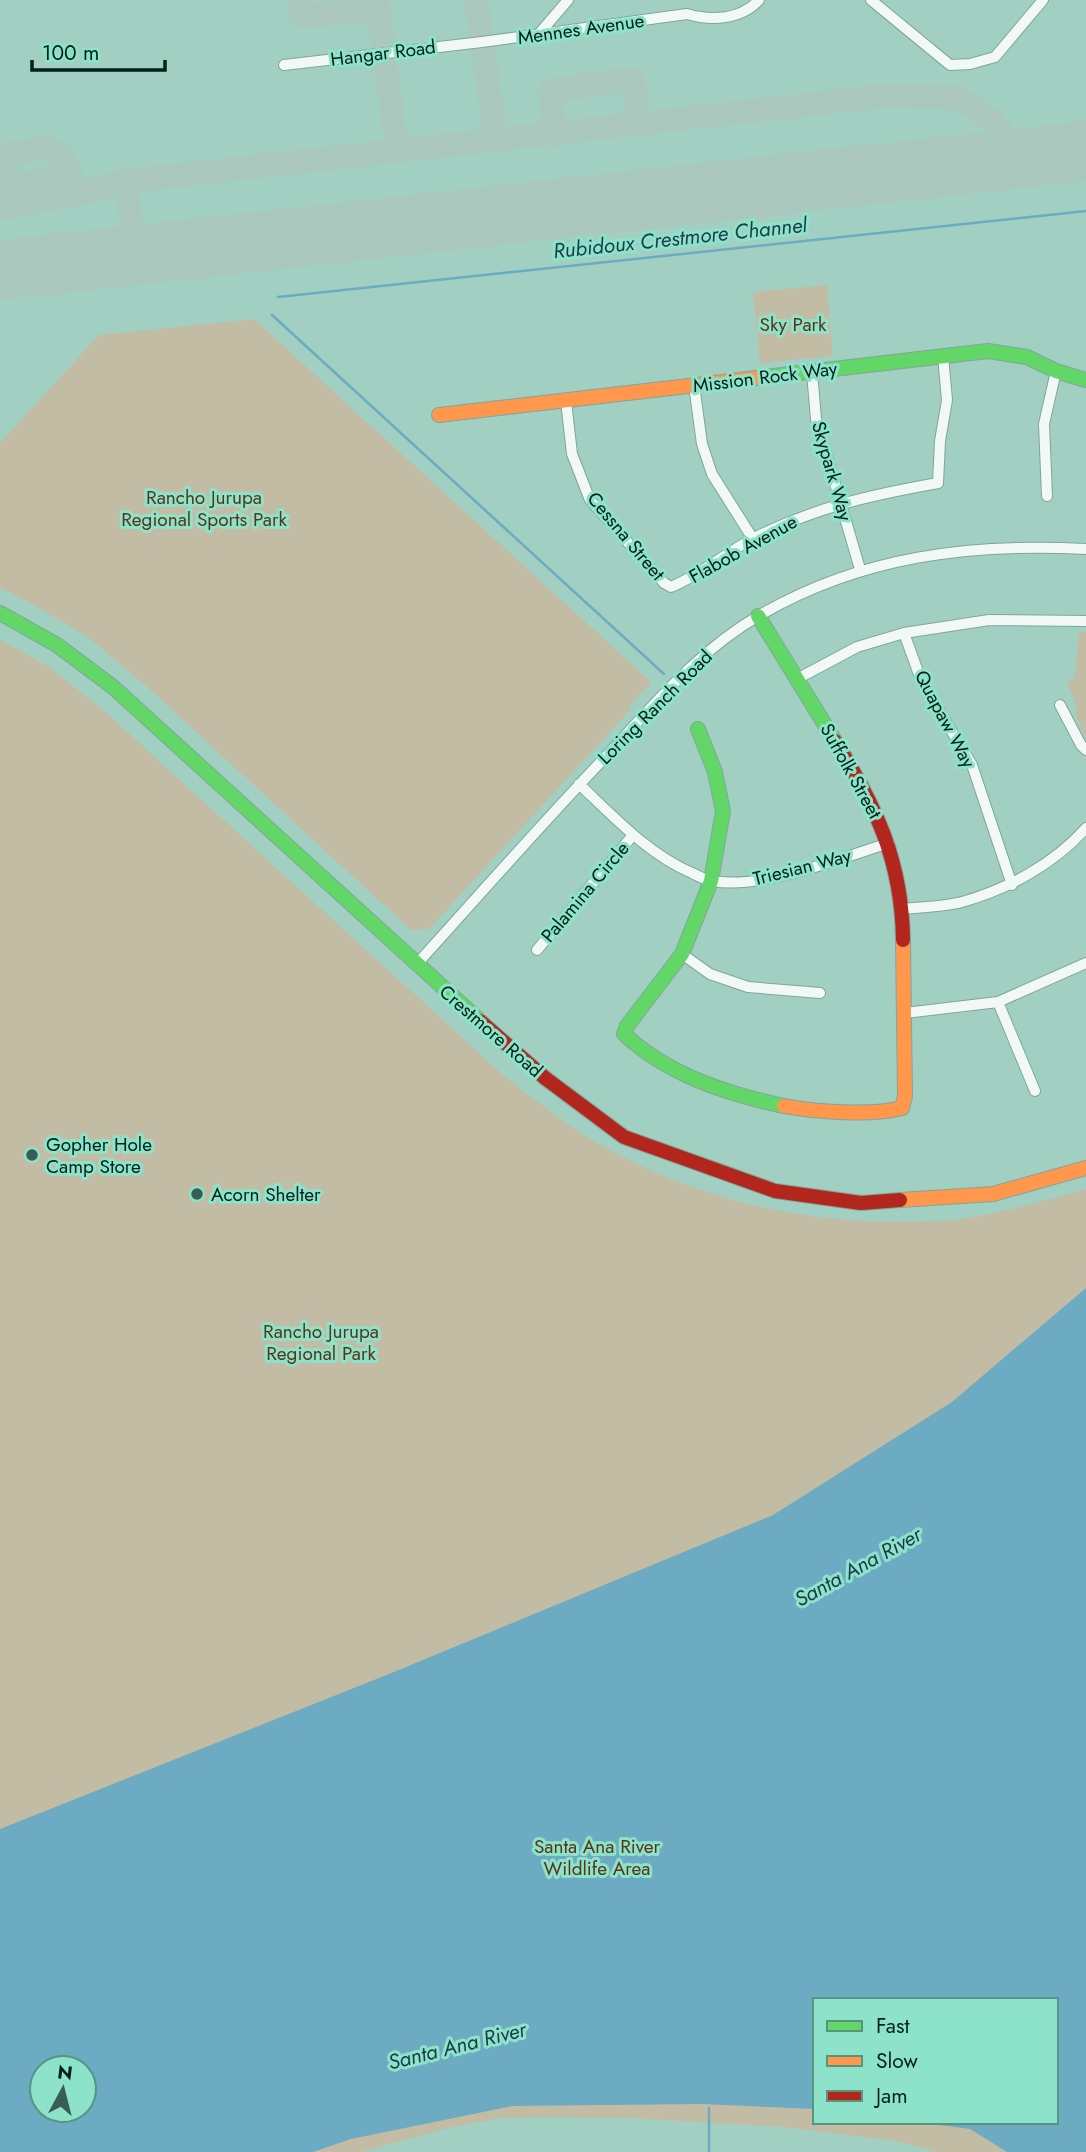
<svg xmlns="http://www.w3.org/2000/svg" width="1086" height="2152" font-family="Jost,sans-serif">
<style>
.green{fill:#c3bca4;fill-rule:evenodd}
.water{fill:#6cabc1;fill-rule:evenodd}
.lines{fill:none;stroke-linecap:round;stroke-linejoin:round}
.stream{stroke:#6cabc1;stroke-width:2.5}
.taxiway{stroke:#aac8be;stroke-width:24}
.runway{stroke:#aac8be;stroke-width:60}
.street-casing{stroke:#81a69b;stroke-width:12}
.fast-casing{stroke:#81a69b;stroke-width:16}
.slow-casing{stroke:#81a69b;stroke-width:16}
.jam-casing{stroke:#81a69b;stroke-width:16}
.street{stroke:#f1f8f6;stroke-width:10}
.fast{stroke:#63d668;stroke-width:14}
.slow{stroke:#ff974d;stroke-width:14}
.jam{stroke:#b3261e;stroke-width:14}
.poi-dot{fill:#385e53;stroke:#8de3c9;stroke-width:2.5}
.labels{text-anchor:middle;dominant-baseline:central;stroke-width:6;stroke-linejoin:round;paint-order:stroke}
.street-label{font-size:19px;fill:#002118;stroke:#8de3c9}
.park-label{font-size:19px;fill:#5c3317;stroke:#8de3c9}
.poi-label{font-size:19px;fill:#002118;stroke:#8de3c9;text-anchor:start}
.water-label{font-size:21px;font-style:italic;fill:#1b3b4b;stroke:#8de3c9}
</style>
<rect width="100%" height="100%" fill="#a1cfc1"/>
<path class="green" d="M 827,285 L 833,356 L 760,363 L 753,292 Z
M 254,319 L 651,682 L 629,706 L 631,709 L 429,929 L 411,930 L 142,682 L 89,638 L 31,603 L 0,588 L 0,443 L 99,335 Z
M 1079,632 L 1086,632 L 1086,738 L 1076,714 L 1076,703 L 1067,684 L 1075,677 Z
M 0,640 L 48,666 L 101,708 L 503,1075 C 530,1096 556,1117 584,1135 C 683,1196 804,1227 919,1221 C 933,1221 948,1221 962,1219 C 1004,1212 1045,1201 1086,1189 L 1086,2152 L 937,2152 L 895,2141 L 784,2127 L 628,2118 L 547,2117 L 501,2118 L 452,2127 L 361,2152 L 0,2152 ZM 815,2000 L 1056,2000 L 1056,2122 L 815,2122 ZM 42,2068 L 84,2068 L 84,2110 L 42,2110 Z"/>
<path class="water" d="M 1086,1288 L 1086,2152 L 1007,2152 L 970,2129 L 917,2122 L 1056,2122 L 1056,2000 L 815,2000 L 815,2109 L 702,2104 L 512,2106 L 351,2139 L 313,2152 L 0,2152 L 0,1829 L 389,1674 L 773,1515 L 952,1402 ZM 84,2068 L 84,2110 L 42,2110 L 42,2068 Z"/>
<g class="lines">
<path class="stream" d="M 278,297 L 1086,211
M 272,315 L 664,674
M 709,2108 L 709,2152"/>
<path class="taxiway" d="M 299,0 L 301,16 L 379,10
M 377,0 L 397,152
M 476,0 L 496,141
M 555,135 L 549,91 L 633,79 L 639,125
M 126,181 L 135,255
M 10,188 L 70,173
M 14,207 L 5,165 L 12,153 L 49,148 L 63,157 L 78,194
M 0,208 L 78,194 L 126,181 L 886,96 L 959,98 L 993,121 L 1012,145 L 1008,159"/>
<path class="runway" d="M 0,270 L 1086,151"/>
<defs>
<path id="street" d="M 871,0 L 950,65 L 970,64 L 995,57 L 1043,0
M 538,35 L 568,0
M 284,65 L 482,42 L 687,14 C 711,21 741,20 759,0
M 812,372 L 816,419 L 860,569
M 694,385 L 702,444 L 712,474 L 753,539
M 566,401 L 572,454 L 590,500 L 664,583 L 671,587 C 700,575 726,553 754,538 C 816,507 871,495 938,483 L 940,441 L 947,400 L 943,356
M 1047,496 L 1044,424 L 1056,371
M 904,633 L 921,680 L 972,765 L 1012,885
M 797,679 L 857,647 L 904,633 L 989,620 L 1086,621
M 1060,705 L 1081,745 L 1086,750
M 579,784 C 614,817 648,854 692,873 C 698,876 705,880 712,881 C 762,890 841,858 889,843
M 903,909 C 922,907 943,907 962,902 C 1008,889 1054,864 1086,828
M 537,950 L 633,835
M 682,954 L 710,974 L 748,987 L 820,993
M 416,965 C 481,893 545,820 612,750 C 657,701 701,649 760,615 C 862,556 970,543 1086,549
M 998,1002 L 1035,1091
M 905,1013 L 998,1002 L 1086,963"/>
<path id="fast" d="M 765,377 L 988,351 L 1027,357 L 1056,371 L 1086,380
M 0,613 L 57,645 L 113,687 L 480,1021
M 758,616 L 835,741
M 698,729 L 715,772 L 723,811 L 711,881 L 682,954 L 627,1026 L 624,1034 C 668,1075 727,1094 784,1106"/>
<path id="slow" d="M 439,415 L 765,377
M 784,1106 C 815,1112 872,1116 902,1108 L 905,1096 L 903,940
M 900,1200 L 993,1194 L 1086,1168"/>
<path id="jam" d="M 835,741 C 876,806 902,861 903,940
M 480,1021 L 545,1078 L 624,1137 L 775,1191 L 861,1203 L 900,1200"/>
</defs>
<use href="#street" class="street-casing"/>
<use href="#fast" class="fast-casing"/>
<use href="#slow" class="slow-casing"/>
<use href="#jam" class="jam-casing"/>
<use href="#street" class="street"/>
<use href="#fast" class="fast"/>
<use href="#slow" class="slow"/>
<use href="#jam" class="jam"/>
</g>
<g class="poi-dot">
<circle cx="32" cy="1155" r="7"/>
<circle cx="197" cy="1194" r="7"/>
</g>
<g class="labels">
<g class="street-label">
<text transform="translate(581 29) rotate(-8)">Mennes Avenue</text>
<text transform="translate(383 53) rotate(-7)">Hangar Road</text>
<text transform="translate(765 377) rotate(-7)">Mission Rock Way</text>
<text transform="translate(832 471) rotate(74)">Skypark Way</text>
<text transform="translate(626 536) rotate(50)">Cessna Street</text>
<text transform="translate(743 549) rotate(-29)">Flabob Avenue</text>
<text transform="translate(655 707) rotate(-45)">Loring Ranch Road</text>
<text transform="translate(945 719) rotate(62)">Quapaw Way</text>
<text transform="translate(851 771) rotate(61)">Suffolk Street</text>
<text transform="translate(802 867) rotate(-14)">Triesian Way</text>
<text transform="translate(585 892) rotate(-50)">Palamina Circle</text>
<text transform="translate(491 1031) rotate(41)">Crestmore Road</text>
</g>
<g class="park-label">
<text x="793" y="324">Sky Park</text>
<text x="204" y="497">Rancho Jurupa<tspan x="204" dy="22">Regional Sports Park</tspan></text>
<text x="321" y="1331">Rancho Jurupa<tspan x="321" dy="22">Regional Park</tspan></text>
<text x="597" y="1846">Santa Ana River<tspan x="597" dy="22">Wildlife Area</tspan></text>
</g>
<g class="poi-label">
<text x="46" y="1144">Gopher Hole<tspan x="46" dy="22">Camp Store</tspan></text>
<text x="211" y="1194">Acorn Shelter</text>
</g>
<g class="water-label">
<text transform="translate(680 238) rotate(-6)">Rubidoux Crestmore Channel</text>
<text transform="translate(858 1567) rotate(-29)">Santa Ana River</text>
<text transform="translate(457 2046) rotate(-14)">Santa Ana River</text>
</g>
</g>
<rect x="813" y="1998" width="245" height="126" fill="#8de3c9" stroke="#559582" stroke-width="2"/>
<rect x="827" y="2021" width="35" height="10" fill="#63d668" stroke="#559582" stroke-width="2"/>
<text x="876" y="2033" font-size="21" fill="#002118">Fast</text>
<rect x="827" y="2056" width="35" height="10" fill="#ff974d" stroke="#559582" stroke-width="2"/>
<text x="876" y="2068" font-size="21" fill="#002118">Slow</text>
<rect x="827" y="2091" width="35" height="10" fill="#b3261e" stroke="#559582" stroke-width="2"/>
<text x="876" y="2103" font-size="21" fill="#002118">Jam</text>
<g transform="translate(63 2089) rotate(7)"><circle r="33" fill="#8de3c9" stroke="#559582" stroke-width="2"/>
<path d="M0-5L12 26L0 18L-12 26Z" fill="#385e53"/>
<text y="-10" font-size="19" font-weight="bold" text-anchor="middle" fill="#002118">N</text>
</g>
<path d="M32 60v10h133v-10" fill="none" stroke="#002118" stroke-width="3.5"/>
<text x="42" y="60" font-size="21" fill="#002118" stroke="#8de3c9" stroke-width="5" paint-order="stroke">100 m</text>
</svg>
